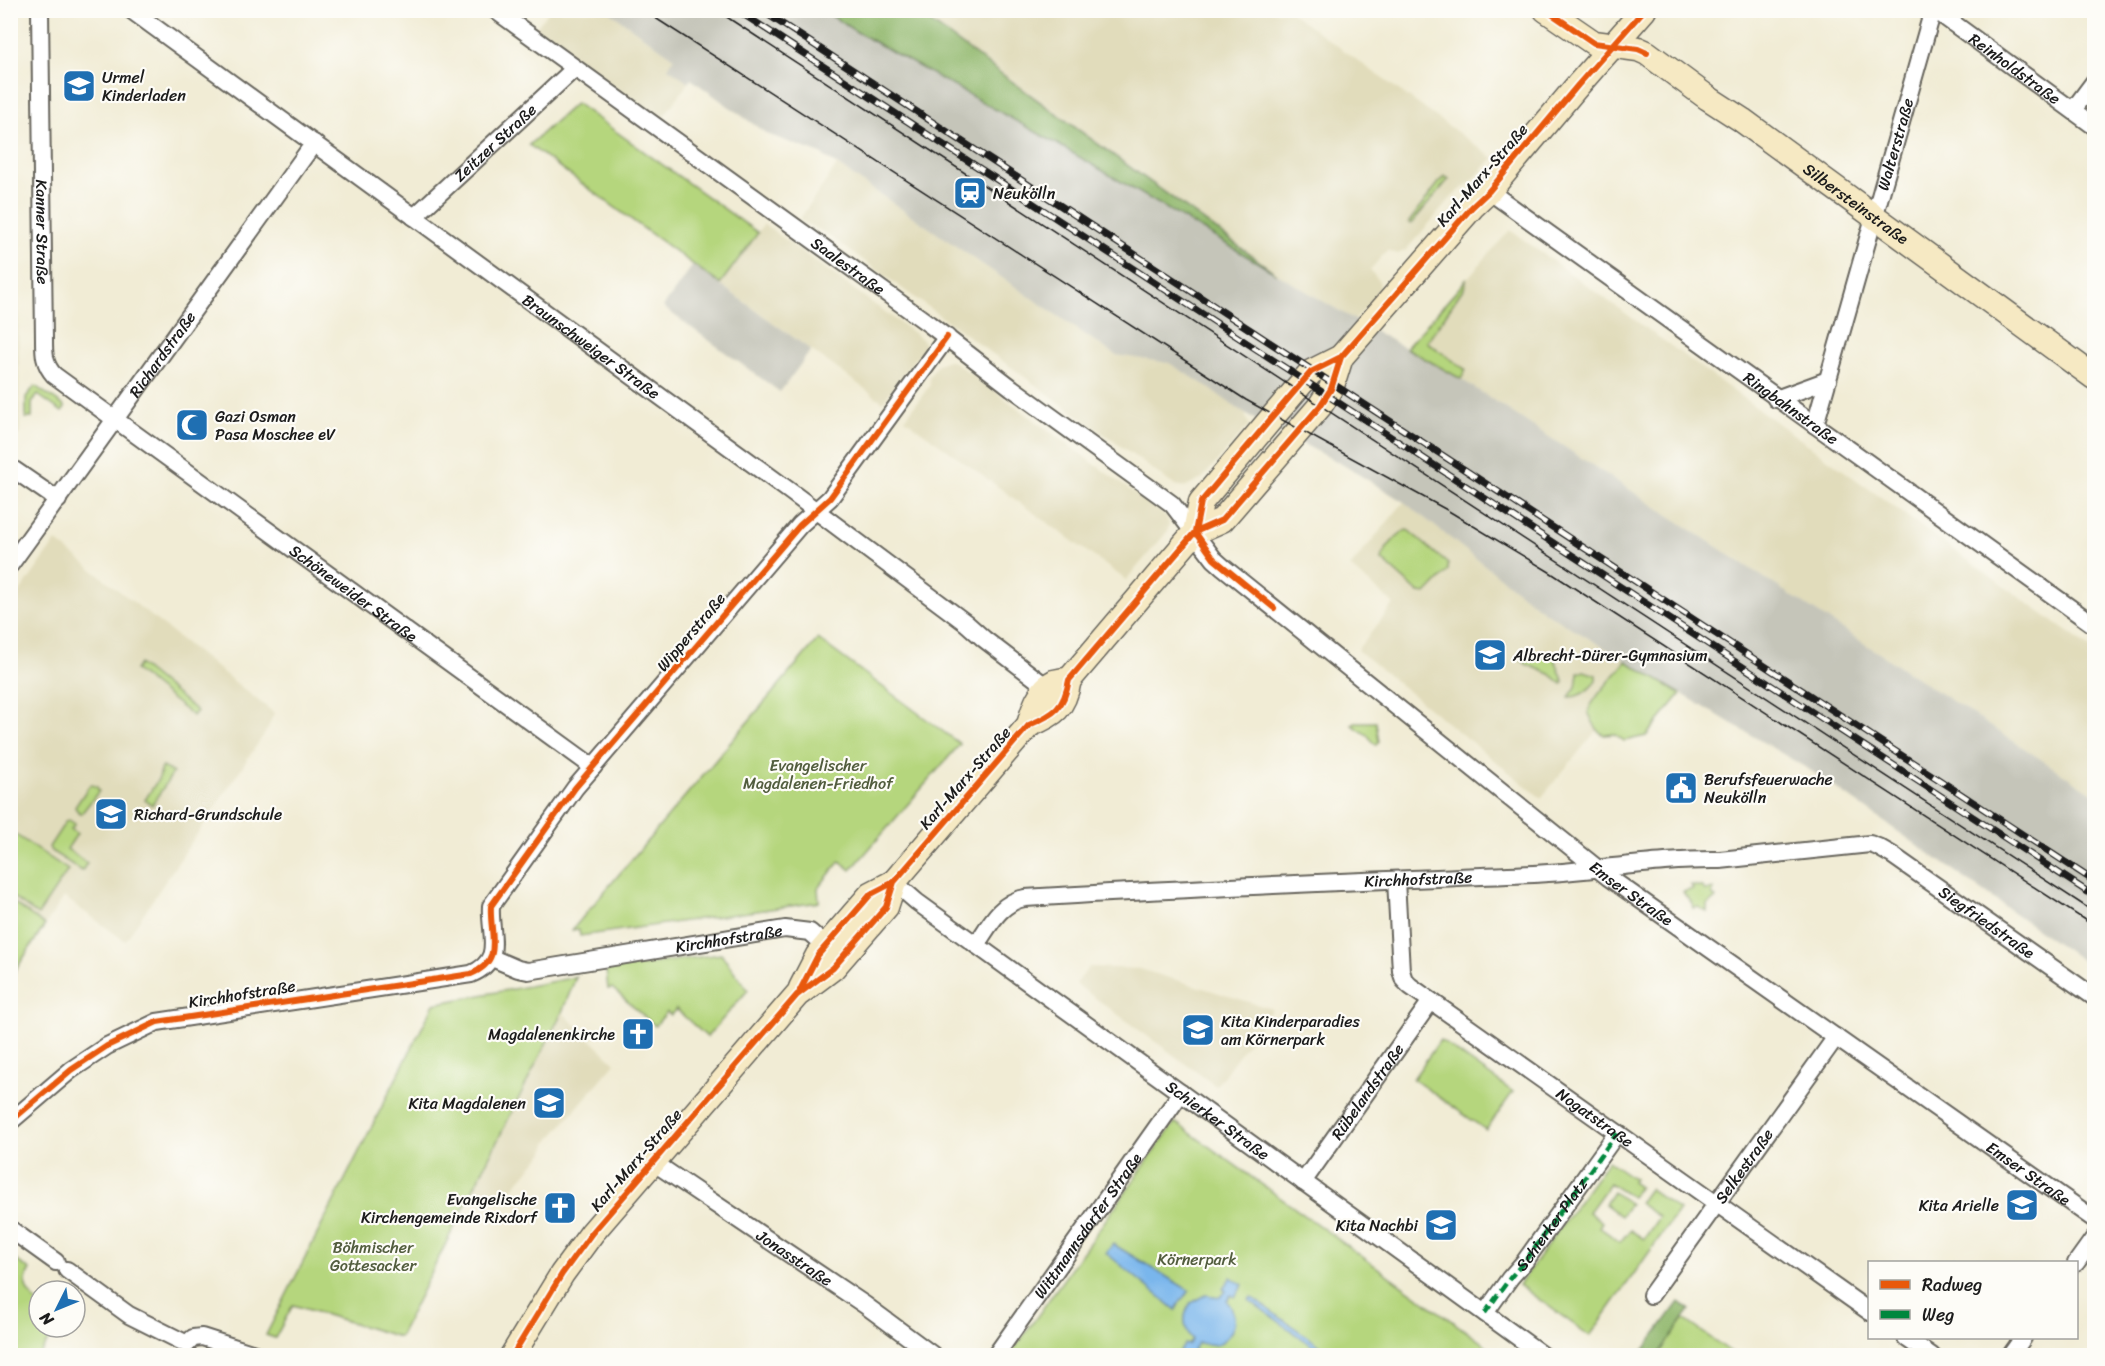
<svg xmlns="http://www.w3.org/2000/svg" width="2105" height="1366" font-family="Sriracha,sans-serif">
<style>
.built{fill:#e1dcbb}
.industrial{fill:#c5c5b9}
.green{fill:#b5d67d;stroke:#68794c;stroke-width:1.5}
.forest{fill:#90b76c;stroke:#566a44;stroke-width:1.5}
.water{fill:#79b6ec;stroke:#4a6984;stroke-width:1.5}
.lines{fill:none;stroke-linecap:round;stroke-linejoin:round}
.street-casing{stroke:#67655d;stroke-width:20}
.secondary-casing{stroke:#67655d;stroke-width:27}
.street{stroke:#fff;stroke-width:16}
.secondary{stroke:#f6e9c3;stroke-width:24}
.tram{stroke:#1c1c1c;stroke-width:1.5}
.rail-casing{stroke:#1c1c1c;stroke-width:7}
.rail{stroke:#fdfcf7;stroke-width:4.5;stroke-dasharray:14;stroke-linecap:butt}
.quiet{stroke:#00873e;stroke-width:4.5;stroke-dasharray:9 4.5;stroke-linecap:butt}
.cycleway-casing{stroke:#fdfcf7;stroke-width:10}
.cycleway{stroke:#e8590c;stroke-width:6}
.labels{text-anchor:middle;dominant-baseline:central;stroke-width:4.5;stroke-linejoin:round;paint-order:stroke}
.street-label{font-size:16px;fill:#1c1c1c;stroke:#fdfcf7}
.poi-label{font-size:16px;fill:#1c1c1c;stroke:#fdfcf7;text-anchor:start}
.park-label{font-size:16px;fill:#525d3e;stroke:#fdfcf7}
</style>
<rect width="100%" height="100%" fill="#fdfcf7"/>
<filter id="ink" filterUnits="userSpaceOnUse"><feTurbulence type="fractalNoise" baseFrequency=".0167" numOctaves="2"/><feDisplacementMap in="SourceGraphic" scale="12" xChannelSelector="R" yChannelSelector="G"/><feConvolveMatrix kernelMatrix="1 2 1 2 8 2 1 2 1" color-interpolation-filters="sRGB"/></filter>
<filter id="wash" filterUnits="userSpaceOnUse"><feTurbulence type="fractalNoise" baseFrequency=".008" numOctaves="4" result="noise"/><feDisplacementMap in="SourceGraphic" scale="24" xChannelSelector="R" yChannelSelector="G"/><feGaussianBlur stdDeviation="1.35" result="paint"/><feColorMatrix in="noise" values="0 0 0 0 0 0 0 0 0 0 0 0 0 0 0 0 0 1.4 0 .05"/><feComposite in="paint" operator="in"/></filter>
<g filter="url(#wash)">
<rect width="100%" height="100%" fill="#f1ecd5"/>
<path class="built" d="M 549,11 L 608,11 L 675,59 L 669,68 L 689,82 L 661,120 L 535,29 Z
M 915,11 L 1289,11 L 1493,158 L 1474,179 L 1452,197 L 1406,250 L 1398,254 L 1388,250 L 1382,256 L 1370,270 L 1379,281 L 1380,287 L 1373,299 L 1355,320 L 1277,274 Z
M 10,83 L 15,83 L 20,434 L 15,437 L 10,434 Z
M 837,165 L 1115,355 L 1169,363 L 1206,386 L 1245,414 L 1249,425 L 1202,479 L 1186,487 L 1174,485 L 827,234 L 799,220 Z
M 764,224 L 922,339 L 926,346 L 924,355 L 915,358 L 883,402 L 720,284 Z
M 1510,230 L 2094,651 L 2094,794 L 1461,379 L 1406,348 Z
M 948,360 L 956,363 L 1167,517 L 1169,524 L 1167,532 L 1126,580 L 905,419 L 930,385 L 929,377 L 938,364 Z
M 1404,502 L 1543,611 L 1681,694 L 1646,736 L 1624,741 L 1615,734 L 1604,735 L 1597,730 L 1541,798 L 1357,650 L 1394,604 L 1350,567 Z
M 56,541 L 274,713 L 267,730 L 125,941 L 64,897 L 11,977 L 11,605 Z
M 1089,967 L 1140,969 L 1272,1009 L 1216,1086 L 1076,984 Z
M 562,1012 L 615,1063 L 547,1143 L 545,1151 L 499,1204 L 473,1192 Z"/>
<path class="industrial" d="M 608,11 L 824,11 L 855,31 L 1059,145 L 1355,320 L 1461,379 L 2094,794 L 2094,969 L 1813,772 L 1543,611 L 1404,502 L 1340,463 L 1245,414 L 1206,386 L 1169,363 L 1115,355 L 821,154 L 767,134 L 691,79 L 689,82 L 668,68 L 674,58 Z
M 693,265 L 811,350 L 780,392 L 663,307 Z"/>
<path class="green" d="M 576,103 L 758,233 L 720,284 L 529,145 Z
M 1444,176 L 1449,179 L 1411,224 L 1409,222 Z
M 1466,280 L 1465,286 L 1427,342 L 1466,370 L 1461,379 L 1406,348 Z
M 35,386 L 63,405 L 65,408 L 62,412 L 38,395 L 32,403 L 32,418 L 26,418 L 26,397 Z
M 1408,530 L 1448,564 L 1448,571 L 1426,594 L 1419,593 L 1382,560 C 1383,550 1398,532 1408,530 Z
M 818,639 L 960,744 L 851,870 L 840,861 L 818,888 L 819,902 L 580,936 L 579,929 L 572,930 Z
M 1521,654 L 1554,656 L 1564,683 L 1562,684 L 1550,674 L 1526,664 L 1519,657 Z
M 1626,661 L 1681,694 L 1646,736 L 1624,741 L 1615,734 L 1604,735 L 1597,730 L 1588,712 C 1594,695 1615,677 1626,661 Z
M 139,664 L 197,711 L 193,716 L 135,670 Z
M 1584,671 L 1596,675 L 1596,681 C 1589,690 1580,697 1569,697 L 1576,687 L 1578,673 Z
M 1355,722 L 1376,722 L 1379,742 L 1376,745 L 1367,735 L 1352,725 Z
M 163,767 L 173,773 L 152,805 L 145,800 L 159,778 L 161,769 Z
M 92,785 L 97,787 L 99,791 L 81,814 L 76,809 L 75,807 L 89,786 Z
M 69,820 L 75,824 L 71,829 L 77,834 L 67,849 L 87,863 L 82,871 L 51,851 L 49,847 L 66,821 Z
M 10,831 L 68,870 L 38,915 L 11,896 Z
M 1691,885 L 1702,887 L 1706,891 L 1714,889 L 1712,894 L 1716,898 L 1707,905 L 1707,912 L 1698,907 L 1694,908 C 1692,901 1686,898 1683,892 L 1693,889 Z
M 11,901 L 45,925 L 11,977 Z
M 721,954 L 748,990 L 707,1037 L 676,1009 L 671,1015 L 667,1012 L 655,1026 L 612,988 L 608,989 L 606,970 Z
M 576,977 L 562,1012 L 399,1337 L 293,1305 L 275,1338 L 266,1335 L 434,1004 Z
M 1440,1040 L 1513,1092 L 1486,1130 L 1413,1079 Z
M 1175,1122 L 1499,1355 L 1009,1356 Z
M 1608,1161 L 1634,1179 L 1632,1182 L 1639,1187 L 1632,1197 L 1610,1183 L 1589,1212 L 1602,1222 L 1599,1227 L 1620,1242 L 1630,1230 L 1644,1239 L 1659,1217 L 1639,1203 L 1649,1189 L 1679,1210 L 1590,1336 L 1519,1285 Z
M 1613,1192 L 1630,1204 L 1621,1216 L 1605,1204 Z
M 10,1256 L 30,1270 C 21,1284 27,1294 39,1303 L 39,1327 L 57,1327 L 39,1355 L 11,1355 Z
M 1684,1319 L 1735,1355 L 1658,1355 Z"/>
<path class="forest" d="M 824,11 L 915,11 L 1277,274 L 1059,145 L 855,31 Z
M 1679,1302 L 1690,1310 L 1658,1355 L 1640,1355 Z"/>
<path class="water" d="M 1113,1244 L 1190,1291 L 1181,1300 L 1176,1310 L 1106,1253 Z
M 1231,1277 L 1243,1285 L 1235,1297 L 1231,1295 L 1227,1301 C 1240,1318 1235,1336 1216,1345 L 1198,1343 L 1193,1349 L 1196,1352 L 1193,1355 L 1177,1355 L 1185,1344 L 1188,1345 L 1192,1339 C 1183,1327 1182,1315 1191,1303 L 1206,1295 L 1221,1297 L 1226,1291 L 1223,1289 Z
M 1251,1297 L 1333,1355 L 1325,1355 L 1249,1300 Z"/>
</g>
<g filter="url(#ink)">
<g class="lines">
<defs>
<g id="street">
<path id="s1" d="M 40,10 L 44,340 C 44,354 44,364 54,375 L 593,767"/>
<path id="s2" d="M 131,10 L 791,492 L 966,623 L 984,639 L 1048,688"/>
<path id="s3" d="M 495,10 L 929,324 L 1012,388 L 1172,504 L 1214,559 L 1223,567 L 1608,877 L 2094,1219"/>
<path id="s4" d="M 1935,10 L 2094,126"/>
<path d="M 2073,110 L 2094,82"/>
<path id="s5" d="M 1489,191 L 2094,625"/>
<path id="s6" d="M 414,217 L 574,69"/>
<path d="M 1776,399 L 1828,380"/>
<path id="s7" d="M 1815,425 L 1933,10"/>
<path d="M 10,467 L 58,500"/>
<path id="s8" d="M 10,565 L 314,143"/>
<path id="s9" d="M 1396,880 L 1401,971 L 1404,980 L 1410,986 L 1870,1312"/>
<path id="s10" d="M 894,882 L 917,902 L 1544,1356"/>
<path id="s11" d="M 976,945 C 989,926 1000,902 1025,898 C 1194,887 1364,881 1534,874 C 1596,871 1658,859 1720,860 L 1870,844 L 1878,847 L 1892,855 L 2094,997"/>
<path id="s12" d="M 492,958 L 518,969 L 528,971 L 785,929 L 810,932 L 826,946"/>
<path d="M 10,1122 L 71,1070 L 107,1046 L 157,1022 L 471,974 C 505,960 489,934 491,906 L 575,788 L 800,525 L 830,498 L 947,337"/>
<path id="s13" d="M 653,1162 L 865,1305 L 934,1356"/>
<path id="s14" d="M 1303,1182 L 1431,1001"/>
<path d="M 10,1229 L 56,1262"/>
<path d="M 2076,1263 L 2094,1238"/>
<path d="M 67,1270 L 129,1315 L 187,1344"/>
<path id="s15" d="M 1651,1295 L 1836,1037"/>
<path id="s16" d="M 1485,1313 L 1510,1278 L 1525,1261 L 1617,1133"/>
<path d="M 1906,1338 L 1932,1356"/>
<path d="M 187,1344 L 193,1338 L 202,1337 L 261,1356"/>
<path id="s17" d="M 995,1356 L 1181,1093"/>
<path d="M 2010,1356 L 2023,1338"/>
</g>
<g id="secondary">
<path id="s18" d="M 1546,10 L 1594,43 L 1638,49 L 1647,53 L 1708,98 L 1742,120 L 2094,377"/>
<path d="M 1195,532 L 1201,502 L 1270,420 L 1311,372 L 1341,357 L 1472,207 L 1489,191 L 1578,85 L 1644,10"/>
<path d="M 1029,725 C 1033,711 1039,689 1054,682 C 1058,681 1064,680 1069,680"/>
<path d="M 801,988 L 818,955 L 871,894 L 894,882"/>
<path d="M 512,1356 L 562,1274 L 592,1233 L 797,995 L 833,968 L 886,907 L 894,882 L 1029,725 C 1055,714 1064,708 1069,680 L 1195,532 L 1222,520 L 1320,406 L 1331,389 L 1341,357"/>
</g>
</defs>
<use href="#street" class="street-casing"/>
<use href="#secondary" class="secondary-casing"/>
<use href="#street" class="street"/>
<use href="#secondary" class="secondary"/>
<path class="tram" d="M 643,10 L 1246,400 L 1447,510 L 1548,571 L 2094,926
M 716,10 L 2094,912"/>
<defs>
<path id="rail" d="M 737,10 L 2094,896
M 761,10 L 2094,881"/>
</defs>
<use href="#rail" class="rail-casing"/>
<use href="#rail" class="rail"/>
<path class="quiet" d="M 1485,1313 L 1510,1278 L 1525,1261 L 1617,1133"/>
<defs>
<path id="cycleway" d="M 1546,10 L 1594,43 L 1638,49 L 1647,53
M 1195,532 L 1201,502 L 1270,420 L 1311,372 L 1341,357 L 1472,207 L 1489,191 L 1578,85 L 1644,10
M 1195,532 L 1214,559 L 1274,608
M 800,990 L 818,955 L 871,894 L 894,882
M 10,1122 L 71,1070 L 107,1046 L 157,1022 L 471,974 C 505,960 489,934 491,906 L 575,788 L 800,525 L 830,498 L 947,337
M 512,1356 L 562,1274 L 592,1233 L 797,995 L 833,968 L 886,907 L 894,882 L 1029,725 C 1055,714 1064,708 1069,680 L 1195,532 L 1222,520 L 1320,406 L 1331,389 L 1341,357"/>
</defs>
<use href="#cycleway" class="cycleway-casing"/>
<use href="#cycleway" class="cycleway"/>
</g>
</g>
<defs>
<symbol id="school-square" viewBox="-11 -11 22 22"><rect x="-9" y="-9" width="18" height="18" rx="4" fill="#1f6fb2" stroke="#fdfcf7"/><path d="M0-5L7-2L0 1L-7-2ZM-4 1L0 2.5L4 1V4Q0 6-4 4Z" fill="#fff"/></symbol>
<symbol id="station-square" viewBox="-11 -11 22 22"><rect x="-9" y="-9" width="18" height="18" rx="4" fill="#1f6fb2" stroke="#fdfcf7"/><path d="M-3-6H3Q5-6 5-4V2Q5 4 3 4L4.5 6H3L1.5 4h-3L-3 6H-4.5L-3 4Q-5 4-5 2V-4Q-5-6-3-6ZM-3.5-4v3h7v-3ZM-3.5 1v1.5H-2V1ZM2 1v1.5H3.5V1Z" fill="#fff"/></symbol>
<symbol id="mosque-square" viewBox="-11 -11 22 22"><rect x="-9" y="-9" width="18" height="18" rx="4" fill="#1f6fb2" stroke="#fdfcf7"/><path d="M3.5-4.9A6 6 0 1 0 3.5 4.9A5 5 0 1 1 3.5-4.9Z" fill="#fff"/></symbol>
<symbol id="civic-square" viewBox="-11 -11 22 22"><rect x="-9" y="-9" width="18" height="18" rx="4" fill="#1f6fb2" stroke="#fdfcf7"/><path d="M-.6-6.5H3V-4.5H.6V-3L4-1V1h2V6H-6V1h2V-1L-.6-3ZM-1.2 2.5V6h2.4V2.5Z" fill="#fff"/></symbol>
<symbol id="church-square" viewBox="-11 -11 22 22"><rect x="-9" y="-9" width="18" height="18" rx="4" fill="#1f6fb2" stroke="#fdfcf7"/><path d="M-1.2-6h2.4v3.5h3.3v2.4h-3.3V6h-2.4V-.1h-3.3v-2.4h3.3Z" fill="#fff"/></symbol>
</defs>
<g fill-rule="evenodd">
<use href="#school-square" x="60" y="67" width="38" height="38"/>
<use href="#station-square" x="951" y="174" width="38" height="38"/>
<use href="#mosque-square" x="173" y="406" width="38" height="38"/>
<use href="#school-square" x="1471" y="636" width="38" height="38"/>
<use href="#civic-square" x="1662" y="769" width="38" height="38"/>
<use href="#school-square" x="92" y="795" width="38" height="38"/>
<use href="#school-square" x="1179" y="1011" width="38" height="38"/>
<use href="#church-square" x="619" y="1015" width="38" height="38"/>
<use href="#school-square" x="530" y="1084" width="38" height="38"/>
<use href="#school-square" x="2003" y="1186" width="38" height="38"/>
<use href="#church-square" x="541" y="1189" width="38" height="38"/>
<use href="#school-square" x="1422" y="1206" width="38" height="38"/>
</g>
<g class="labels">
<g class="street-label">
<text stroke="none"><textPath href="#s4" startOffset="99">Reinholdstraße</textPath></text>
<text stroke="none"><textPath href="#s6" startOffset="110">Zeitzer Straße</textPath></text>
<text stroke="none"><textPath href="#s7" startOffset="292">Walterstraße</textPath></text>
<text transform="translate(1482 175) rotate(-49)">Karl-Marx-Straße</text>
<text stroke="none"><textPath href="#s18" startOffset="370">Silbersteinstraße</textPath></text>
<text stroke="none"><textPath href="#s1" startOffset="222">Kanner Straße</textPath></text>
<text stroke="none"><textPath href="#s3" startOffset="436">Saalestraße</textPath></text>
<text stroke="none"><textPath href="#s2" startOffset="570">Braunschweiger Straße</textPath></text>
<text stroke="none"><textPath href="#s8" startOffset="260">Richardstraße</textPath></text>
<text stroke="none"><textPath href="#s5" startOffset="372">Ringbahnstraße</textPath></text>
<text stroke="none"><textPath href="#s1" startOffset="738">Schöneweider Straße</textPath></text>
<text transform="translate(691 632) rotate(-50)">Wipperstraße</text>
<text transform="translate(965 778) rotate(-49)">Karl-Marx-Straße</text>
<text stroke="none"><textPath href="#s11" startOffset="464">Kirchhofstraße</textPath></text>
<text stroke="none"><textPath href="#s3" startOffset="1442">Emser Straße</textPath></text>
<text stroke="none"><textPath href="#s11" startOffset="1058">Siegfriedstraße</textPath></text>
<text stroke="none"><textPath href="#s12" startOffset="242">Kirchhofstraße</textPath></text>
<text transform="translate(242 994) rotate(-9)">Kirchhofstraße</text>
<text stroke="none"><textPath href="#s14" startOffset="111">Rübelandstraße</textPath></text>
<text stroke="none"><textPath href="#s9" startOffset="336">Nogatstraße</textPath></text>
<text stroke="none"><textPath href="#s10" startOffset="402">Schierker Straße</textPath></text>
<text transform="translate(636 1160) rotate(-49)">Karl-Marx-Straße</text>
<text stroke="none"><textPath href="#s15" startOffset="159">Selkestraße</textPath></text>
<text stroke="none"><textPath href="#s3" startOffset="1928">Emser Straße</textPath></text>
<text stroke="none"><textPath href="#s16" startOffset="111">Schierker Platz</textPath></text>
<text stroke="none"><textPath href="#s17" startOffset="160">Wittmannsdorfer Straße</textPath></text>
<text stroke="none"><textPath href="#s13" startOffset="171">Jonasstraße</textPath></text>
</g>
<g class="poi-label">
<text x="102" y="77">Urmel<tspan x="102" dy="18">Kinderladen</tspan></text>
<text x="993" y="193">Neukölln</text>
<text x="215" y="416">Gazi Osman<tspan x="215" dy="18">Pasa Moschee eV</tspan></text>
<text x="1513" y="655">Albrecht-Dürer-Gymnasium</text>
<text x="1704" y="779">Berufsfeuerwache<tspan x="1704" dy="18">Neukölln</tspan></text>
<text x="134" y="814">Richard-Grundschule</text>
<text x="1221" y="1021">Kita Kinderparadies<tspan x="1221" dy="18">am Körnerpark</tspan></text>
<text x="615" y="1034" text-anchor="end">Magdalenenkirche</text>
<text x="526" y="1103" text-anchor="end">Kita Magdalenen</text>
<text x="537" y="1199" text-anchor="end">Evangelische<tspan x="537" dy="18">Kirchengemeinde Rixdorf</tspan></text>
<text x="1999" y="1205" text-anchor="end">Kita Arielle</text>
<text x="1418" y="1225" text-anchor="end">Kita Nachbi</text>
</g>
<g class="park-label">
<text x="818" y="765">Evangelischer<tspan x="818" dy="18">Magdalenen-Friedhof</tspan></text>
<text x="373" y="1247">Böhmischer<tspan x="373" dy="18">Gottesacker</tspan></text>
<text x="1197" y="1259">Körnerpark</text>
</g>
</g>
<rect width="2105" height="1366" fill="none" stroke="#fdfcf7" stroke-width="36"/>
<rect x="1868" y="1261" width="210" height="78" fill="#fdfcf7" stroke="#a3a29f" stroke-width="1.5"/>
<rect x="1880" y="1280" width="30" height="9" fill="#e8590c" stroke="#a3a29f" stroke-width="1.5"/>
<text x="1922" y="1291" font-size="18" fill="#1c1c1c">Radweg</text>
<rect x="1880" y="1310" width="30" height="9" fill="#00873e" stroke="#a3a29f" stroke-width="1.5"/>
<text x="1922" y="1321" font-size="18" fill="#1c1c1c">Weg</text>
<g transform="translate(57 1309) rotate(227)"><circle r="28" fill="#fdfcf7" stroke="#a3a29f" stroke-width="1.5"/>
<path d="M0-4.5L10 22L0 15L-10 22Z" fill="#1f6fb2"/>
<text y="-9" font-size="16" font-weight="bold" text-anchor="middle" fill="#1c1c1c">N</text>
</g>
</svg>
